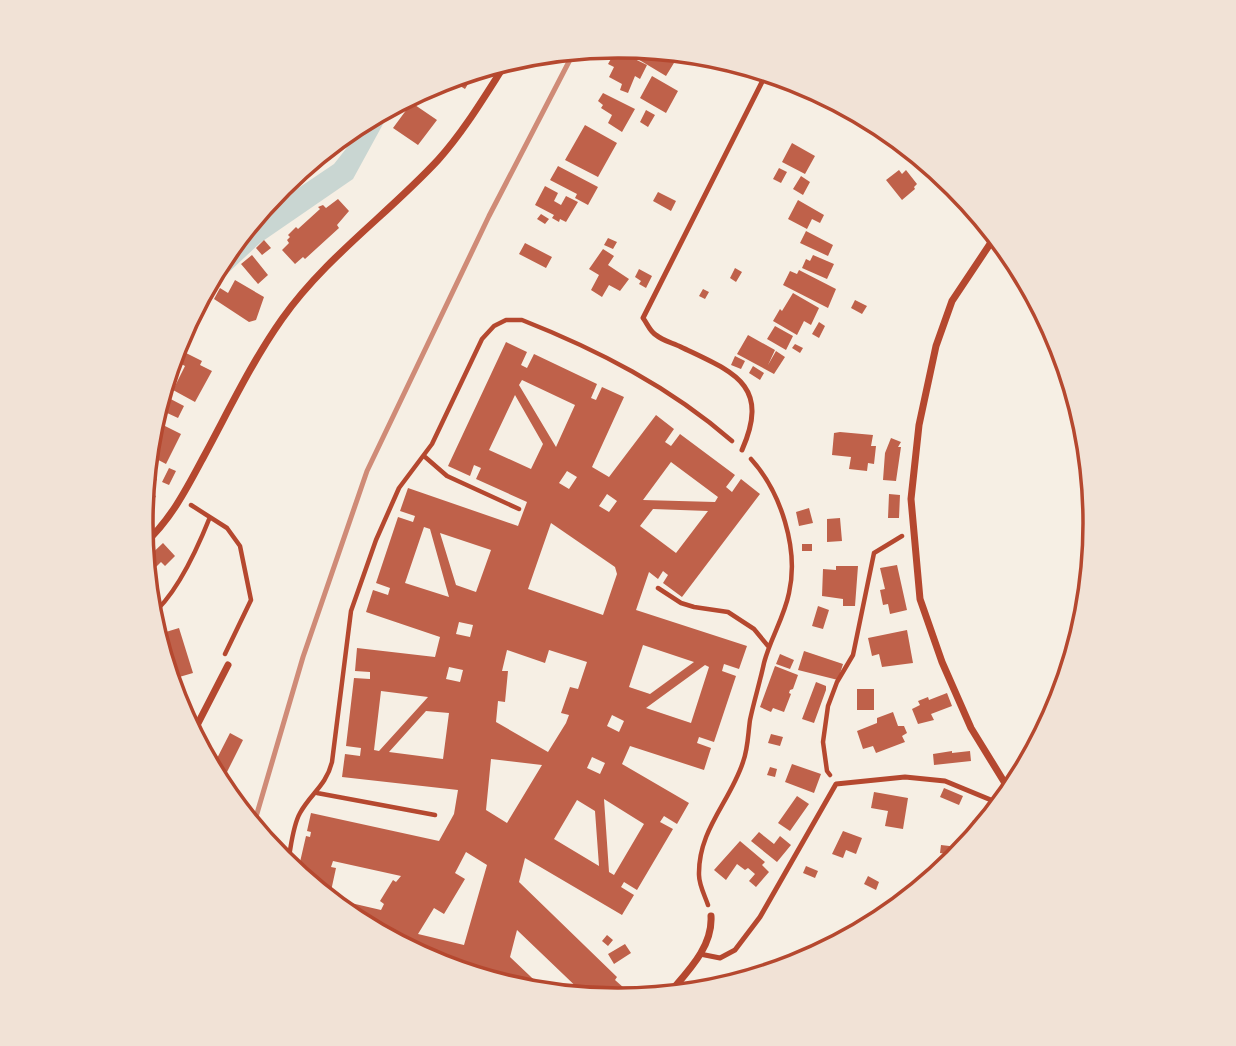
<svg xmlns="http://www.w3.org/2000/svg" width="1236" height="1046" font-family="'IBM Plex Serif',serif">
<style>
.water{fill:#c9d6d2}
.building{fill:#bf614a;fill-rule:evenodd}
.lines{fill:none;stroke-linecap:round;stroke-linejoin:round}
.path{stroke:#b5482f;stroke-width:4.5}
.service{stroke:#b5482f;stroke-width:5}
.minor{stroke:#b5482f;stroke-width:7}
.rail{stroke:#cf8b77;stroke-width:5}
.rim{fill:none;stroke:#b5482f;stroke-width:3.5}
</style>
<rect width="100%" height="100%" fill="#f6efe4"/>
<path class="water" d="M 394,104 L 353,179 L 260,243 L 198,301 L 221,257 L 254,218 L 334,164 L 349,145 L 362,121 Z"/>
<path class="building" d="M 635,47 L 664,50 L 677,58 L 666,76 L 631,55 Z
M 616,50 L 647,65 L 640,79 L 635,76 L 628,93 L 620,90 L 622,84 L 609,77 L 614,67 L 608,64 Z
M 477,69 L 465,89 L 447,78 Z
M 652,76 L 678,91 L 666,113 L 640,98 Z
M 418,91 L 423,94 L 415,105 L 437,120 L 418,145 L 393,128 L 407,109 L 401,105 L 406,98 Z
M 603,93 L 635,109 L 622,132 L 608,123 L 612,115 L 601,108 L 603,105 L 598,101 Z
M 646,110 L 655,115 L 648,127 L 640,122 Z
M 585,125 L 617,143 L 598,177 L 565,160 Z
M 792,143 L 815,156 L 805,174 L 782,162 Z
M 558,166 L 598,187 L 588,205 L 575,198 L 577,194 L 550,180 Z
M 779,168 L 787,172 L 781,183 L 773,179 Z
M 899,170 L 902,174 L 906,170 L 917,184 L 914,187 L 915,189 L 902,200 L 886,180 Z
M 801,176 L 810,182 L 803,195 L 793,189 Z
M 545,186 L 558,193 L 554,201 L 561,205 L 566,196 L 578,202 L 566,222 L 560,219 L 559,222 L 552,218 L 554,215 L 535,205 Z
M 658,192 L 676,201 L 671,211 L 653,201 Z
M 338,199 L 349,211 L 337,225 L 339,228 L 305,259 L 303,257 L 295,264 L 282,250 L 289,243 L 287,240 L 290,237 L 288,235 L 296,227 L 298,229 L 320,209 L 318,207 L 323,205 L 326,208 Z
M 798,200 L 824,215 L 820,223 L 812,219 L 807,229 L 788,219 Z
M 541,214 L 549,219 L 545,224 L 537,219 Z
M 806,231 L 833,245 L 828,256 L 800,243 Z
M 608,238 L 617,242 L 613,249 L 604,245 Z
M 264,240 L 271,248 L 262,255 L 256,248 Z
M 525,243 L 552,257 L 546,268 L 519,254 Z
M 603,249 L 614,256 L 608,265 L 629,279 L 620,291 L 609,285 L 602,297 L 591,290 L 599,275 L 589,269 Z
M 252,255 L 268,275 L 258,284 L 241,264 Z
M 813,255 L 834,264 L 827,279 L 802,268 L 806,259 L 810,261 Z
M 735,268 L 742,272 L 736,282 L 730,278 Z
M 639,269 L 652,276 L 646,288 L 639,284 L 641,281 L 635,277 Z
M 799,270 L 836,289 L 828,308 L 783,285 L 790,271 L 797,274 Z
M 235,280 L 264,297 L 256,320 L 249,322 L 214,299 L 220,288 L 228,293 Z
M 703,289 L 709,292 L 705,299 L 699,296 Z
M 793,293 L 819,308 L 811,325 L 804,321 L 797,335 L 773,321 L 780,309 L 782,311 Z
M 855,300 L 867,306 L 862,314 L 851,308 Z
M 819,322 L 825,326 L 819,338 L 812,334 Z
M 775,326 L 793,336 L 786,350 L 767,339 Z
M 748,335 L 775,350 L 768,365 L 776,351 L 785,357 L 774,374 L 737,354 Z
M 506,342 L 527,352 L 521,365 L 527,368 L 534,354 L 597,384 L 591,398 L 596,400 L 602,387 L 624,397 L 592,467 L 609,477 L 656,415 L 674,429 L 665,442 L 671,446 L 680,434 L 735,475 L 726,487 L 732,492 L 741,479 L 760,494 L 682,597 L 663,583 L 668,575 L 663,571 L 658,579 L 649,572 L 636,610 L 747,646 L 739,669 L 724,664 L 722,671 L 736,676 L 714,742 L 699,737 L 697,743 L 711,748 L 704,770 L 630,746 L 622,764 L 689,803 L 677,824 L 664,816 L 660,822 L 673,829 L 637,890 L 624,882 L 621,887 L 634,895 L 622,915 L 525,858 L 519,882 L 617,977 L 615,980 L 624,988 L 612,1000 L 605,999 L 599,994 L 595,998 L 587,997 L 517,930 L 510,957 L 549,994 L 524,991 L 435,964 L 352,920 L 297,875 L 306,836 L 310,837 L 311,832 L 307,831 L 311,813 L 439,841 L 454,814 L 458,790 L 342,777 L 345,754 L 360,756 L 361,748 L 346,746 L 354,678 L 370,679 L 370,672 L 355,671 L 357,648 L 435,657 L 440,637 L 366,612 L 373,590 L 388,595 L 390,588 L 376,583 L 398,517 L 413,522 L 415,516 L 400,511 L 408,488 L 518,526 L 527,502 L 476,479 L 481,468 L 474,465 L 470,476 L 448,466 ZM 522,380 L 575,405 L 556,447 L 519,385 ZM 515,395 L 543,444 L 531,469 L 489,450 ZM 671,462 L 718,497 L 715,502 L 643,500 ZM 567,471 L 577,477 L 569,489 L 559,483 ZM 607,494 L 617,501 L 609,512 L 599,506 ZM 653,509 L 708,511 L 676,553 L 640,526 ZM 551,523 L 615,567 L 617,574 L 603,615 L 528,589 ZM 424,527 L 430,529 L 449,597 L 405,583 ZM 440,533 L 491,550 L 476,592 L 456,585 ZM 459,622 L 473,625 L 470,637 L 456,634 ZM 643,645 L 694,662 L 650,694 L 629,687 ZM 507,650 L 545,663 L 549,650 L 587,662 L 578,689 L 570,687 L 561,713 L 569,715 L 566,723 L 548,752 L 496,722 L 498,701 L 505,702 L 508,671 L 502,671 ZM 705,665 L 709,667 L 691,723 L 646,708 ZM 449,667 L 463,670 L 460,682 L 446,679 ZM 381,691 L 428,697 L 379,751 L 374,750 ZM 426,711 L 449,713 L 443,759 L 389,752 ZM 612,715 L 624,721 L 619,732 L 607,726 ZM 592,757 L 605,763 L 600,774 L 587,768 ZM 491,759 L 542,765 L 507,823 L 486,810 ZM 604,799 L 644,824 L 614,875 L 609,872 ZM 577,800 L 595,811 L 599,866 L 554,839 ZM 466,852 L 487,865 L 464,945 L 418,934 L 434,908 L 444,914 L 465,879 L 455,873 ZM 333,861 L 401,876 L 396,882 L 393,880 L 380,901 L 384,904 L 381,910 L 325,897 L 326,890 L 331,891 L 336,868 L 331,867 Z
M 795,344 L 803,348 L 800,353 L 792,348 Z
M 180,350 L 202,361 L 200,365 L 212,371 L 195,402 L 173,390 L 185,366 L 174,360 Z
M 735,356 L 745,361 L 741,369 L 731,365 Z
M 753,366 L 764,373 L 760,380 L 749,373 Z
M 161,394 L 184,406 L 178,418 L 165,412 L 159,423 L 181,434 L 166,464 L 147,454 L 150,429 Z
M 840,432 L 873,435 L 871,446 L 876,446 L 874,464 L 868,463 L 867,471 L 849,469 L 851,457 L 832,455 L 834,433 Z
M 891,438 L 901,442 L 898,447 L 901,447 L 896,481 L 883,480 L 885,453 Z
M 169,468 L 176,471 L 169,485 L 162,482 Z
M 145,472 L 157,479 L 150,493 L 156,496 L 141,524 Z
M 889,494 L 900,495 L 899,518 L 888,518 Z
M 809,508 L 813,523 L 799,526 L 796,512 Z
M 840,518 L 842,541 L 827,542 L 827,519 Z
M 163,543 L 175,556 L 165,566 L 161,562 L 153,570 L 144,561 Z
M 802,544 L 812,544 L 812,551 L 802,551 Z
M 897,565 L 907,610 L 890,614 L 888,604 L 883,605 L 880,590 L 885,589 L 880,568 Z
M 836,566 L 858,566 L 855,606 L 843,606 L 843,599 L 822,596 L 823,569 L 836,570 Z
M 818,606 L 829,610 L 823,629 L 812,626 Z
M 179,628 L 193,673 L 169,680 L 156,635 Z
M 907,630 L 913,663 L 882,667 L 879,654 L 872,656 L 868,638 Z
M 804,651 L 843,664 L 838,680 L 798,670 Z
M 780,654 L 794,660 L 790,669 L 776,664 Z
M 775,666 L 798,675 L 793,689 L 790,690 L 789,693 L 791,694 L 784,712 L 773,708 L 771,712 L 760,707 Z
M 816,682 L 826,686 L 826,690 L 814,723 L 802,719 Z
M 857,689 L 874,689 L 874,710 L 857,710 Z
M 947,693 L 952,706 L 931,714 L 934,720 L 918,724 L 912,709 L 920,705 L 918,701 L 928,697 L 929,700 Z
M 893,712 L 898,726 L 904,726 L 907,733 L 902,736 L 905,742 L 876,753 L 873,746 L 863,749 L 857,731 L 877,723 L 877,718 Z
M 230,733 L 243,740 L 222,782 L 216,779 L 211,770 Z
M 771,734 L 783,737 L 780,746 L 768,743 Z
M 952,751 L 952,753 L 970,751 L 971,761 L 934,765 L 933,754 Z
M 792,764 L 821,774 L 814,793 L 785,782 Z
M 770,767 L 777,769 L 775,777 L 767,775 Z
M 944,788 L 963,796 L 959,805 L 940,797 Z
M 874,792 L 908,798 L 903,829 L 885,826 L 888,811 L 871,808 Z
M 797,796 L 809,804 L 790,831 L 778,823 Z
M 973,820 L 985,824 L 970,844 L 965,842 Z
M 843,831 L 862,838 L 856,854 L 846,850 L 843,858 L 832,854 Z
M 759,832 L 774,844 L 780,836 L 791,845 L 777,862 L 751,841 Z
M 740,841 L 765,862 L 762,865 L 769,872 L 756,887 L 749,881 L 755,874 L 748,868 L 745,870 L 737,864 L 726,880 L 714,870 Z
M 941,845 L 966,848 L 952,863 L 954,855 L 940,853 Z
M 806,866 L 818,871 L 815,878 L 803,873 Z
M 868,876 L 879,882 L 876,890 L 864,884 Z
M 857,920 L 866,927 L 855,935 L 855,931 L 851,928 Z
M 607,935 L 613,940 L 608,946 L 602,941 Z
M 625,944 L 631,953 L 614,964 L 608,954 Z
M 568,985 L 580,997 L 559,995 Z"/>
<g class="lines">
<path class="path" d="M 424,456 L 447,476 L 519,509
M 191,505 L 227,528 L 240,546 L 251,600 L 225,654
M 658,588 L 681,603 L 694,607 L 728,612 L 754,629 L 768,646
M 150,616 C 176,596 198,547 210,517
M 830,775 L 827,771 L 823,742 L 828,706 L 837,682 L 853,655 L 874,553 L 902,536
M 317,793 L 435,815
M 287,866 C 291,850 292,827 300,813 C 311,793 326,786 332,762 L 351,611 L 376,540 L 399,488 L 432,444 L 482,339 L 494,326 L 506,320 L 522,320 C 598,350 670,387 732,441
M 708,905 C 705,896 699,885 699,875 C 698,830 730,802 743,762 C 748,749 748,734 750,720 C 754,701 760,682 764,663 C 770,639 784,618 789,593 C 799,549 781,492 751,459"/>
<path class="service" d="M 764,76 L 890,136 L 896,136
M 742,450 C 771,384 733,372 681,347 C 673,343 663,341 656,335 C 650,332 647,323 643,318 L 767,72
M 700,954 L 720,958 L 735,950 L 760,917 L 836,784 L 905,777 L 945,781 L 991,800 L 1000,807"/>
<path class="minor" d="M 996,235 L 952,301 L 936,346 L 919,425 L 911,499 L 920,599 L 942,662 L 971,728 L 1011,793
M 143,545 C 170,521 186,490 203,458 C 228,412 251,363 282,319 C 325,258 387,215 438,160 C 465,130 486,94 508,60
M 192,735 L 228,665
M 667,996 C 686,973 713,948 711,916"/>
<path class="rail" d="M 253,827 L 303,657 L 367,471 L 489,216 L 575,50"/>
</g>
<path d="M0 0H1236V1046H0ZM153 523a465 465 0 1 1 930 0a465 465 0 1 1-930 0Z" fill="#f1e2d6" fill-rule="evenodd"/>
<path class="rim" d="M153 523a465 465 0 1 1 930 0a465 465 0 1 1-930 0Z"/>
</svg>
